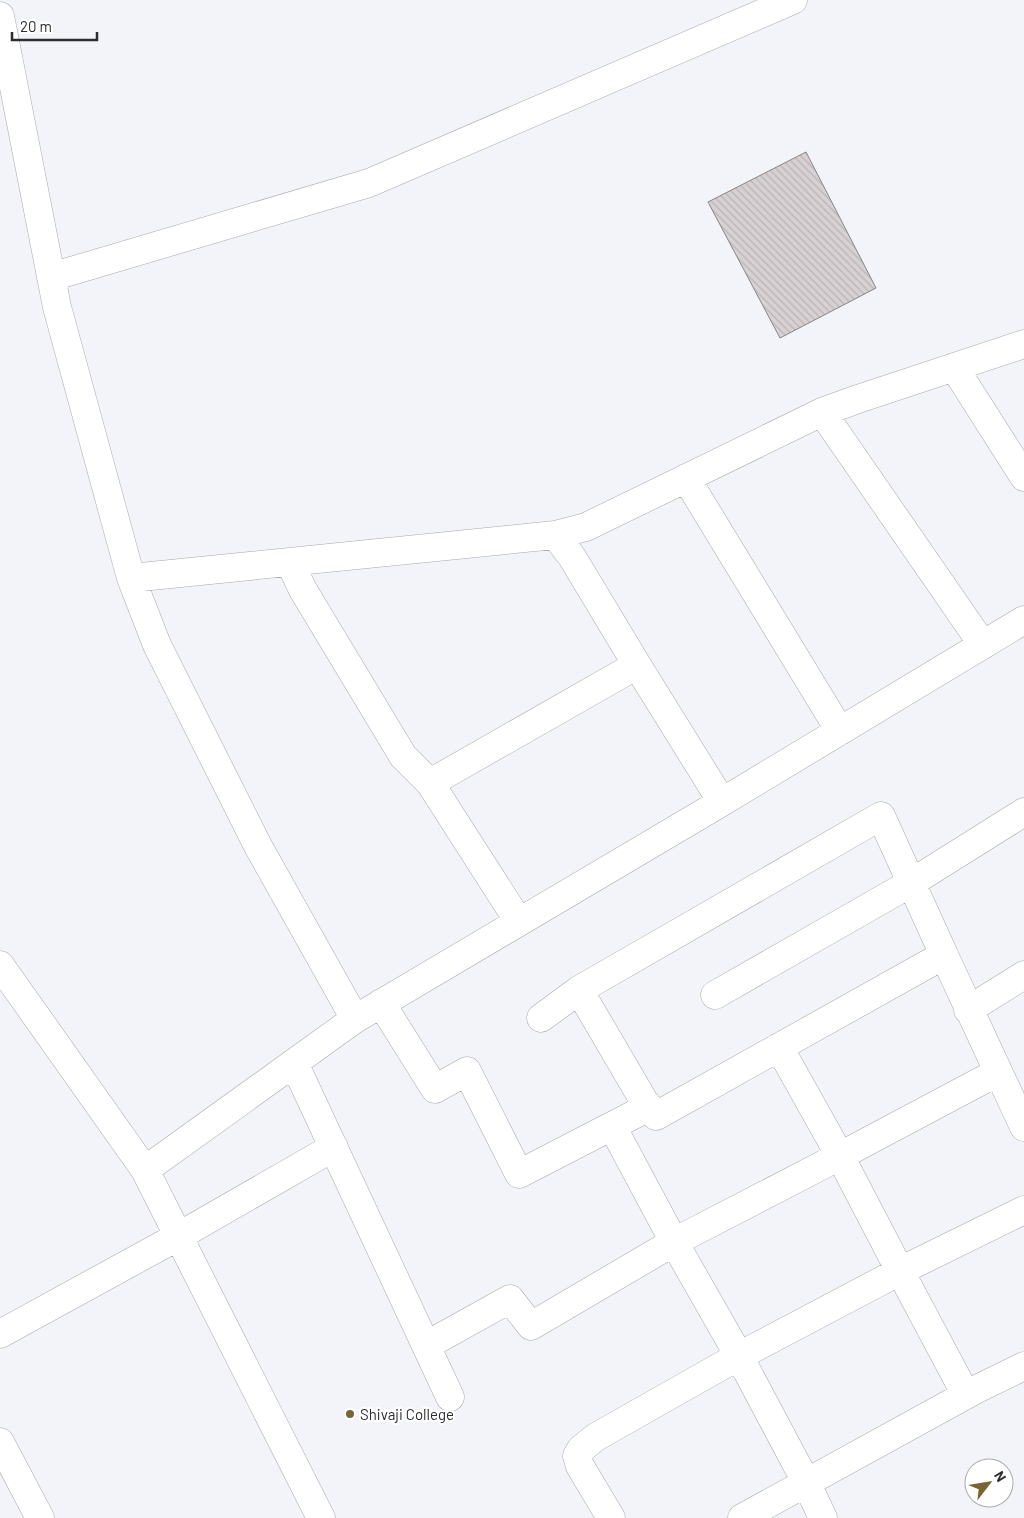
<svg xmlns="http://www.w3.org/2000/svg" width="1024" height="1518" font-family="Barlow,sans-serif">
<style>
.building{fill:url(#building-back-hatch);stroke:#898485}
.lines{fill:none;stroke-linecap:round;stroke-linejoin:round}
.minor-casing{stroke:#a7a8ad;stroke-width:29}
.minor{stroke:#fff;stroke-width:28}
.poi-dot{fill:#796433;stroke:#fff;stroke-width:2}
.labels{text-anchor:middle;dominant-baseline:central;stroke-width:4.5;stroke-linejoin:round;paint-order:stroke}
.poi-label{font-size:15px;fill:#2c2d2f;stroke:#fff;text-anchor:start}
</style>
<defs>
<pattern id="building-back-hatch" width="6" height="6" patternUnits="userSpaceOnUse" patternTransform="scale(1.25)"><rect width="6" height="6" fill="#d7d1d3"/><path d="M-1 5l2 2M0 0l6 6M5-1l2 2" fill="none" stroke="#b9b4b5"/></pattern>
</defs>
<rect width="100%" height="100%" fill="#f2f4f9"/>
<path class="building" d="M 806,152 L 876,288 L 780,338 L 708,202 Z"/>
<g class="lines">
<defs>
<path id="minor" d="M 0,16 L 57,307 L 131,578 L 157,645 L 258,846 L 355,1019 L 145,1170 L 321,1518
M 51,277 L 369,183 L 793,0
M 954,367 L 1024,477
M 822,412 L 983,645
M 686,478 L 840,731
M 555,535 L 586,527 L 822,412 L 858,399 L 1024,344
M 290,563 L 303,590 L 403,756 L 430,783
M 131,578 L 555,535 L 572,557 L 637,665 L 430,783 L 519,922
M 637,665 L 722,802
M 944,955 L 1024,1127
M 0,965 L 145,1170
M 579,990 L 881,816 L 944,955 L 656,1116 L 644,1101
M 715,995 L 911,883 L 1024,812
M 381,1003 L 435,1089 L 467,1071 L 519,1174 L 641,1111 L 644,1101 L 579,990 L 541,1018
M 968,1010 L 1024,975
M 355,1019 L 722,802 L 1024,620
M 294,1063 L 450,1397
M 0,1334 L 179,1236 L 334,1147
M 427,1345 L 510,1299 L 531,1326 L 674,1242 L 612,1126
M 966,1395 L 900,1271 L 1024,1210
M 0,1442 L 40,1518
M 611,1518 L 580,1466 L 577,1456 L 581,1449 L 596,1437 L 739,1356 L 674,1242 L 840,1156 L 779,1047
M 742,1518 L 975,1390 L 1024,1366
M 823,1518 L 806,1482 L 739,1356 L 900,1271 L 840,1156 L 998,1072"/>
</defs>
<use href="#minor" class="minor-casing"/>
<use href="#minor" class="minor"/>
</g>
<circle class="poi-dot" cx="350" cy="1414" r="5"/>
<g class="labels">
<g class="poi-label">
<text x="360" y="1414">Shivaji College</text>
</g>
</g>
<g transform="translate(989 1483) rotate(59)"><circle r="24" fill="#ffffff" stroke="#ababac"/>
<path d="M0-4L9 19L0 12L-9 19Z" fill="#796433"/>
<text y="-8" font-size="14" font-weight="bold" text-anchor="middle" fill="#2c2d2f">N</text>
</g>
<path d="M12 32v8h85v-8" fill="none" stroke="#2c2d2f" stroke-width="2.5"/>
<text x="20" y="32" font-size="15" fill="#2c2d2f" stroke="#ffffff" stroke-width="4" paint-order="stroke">20 m</text>
</svg>
